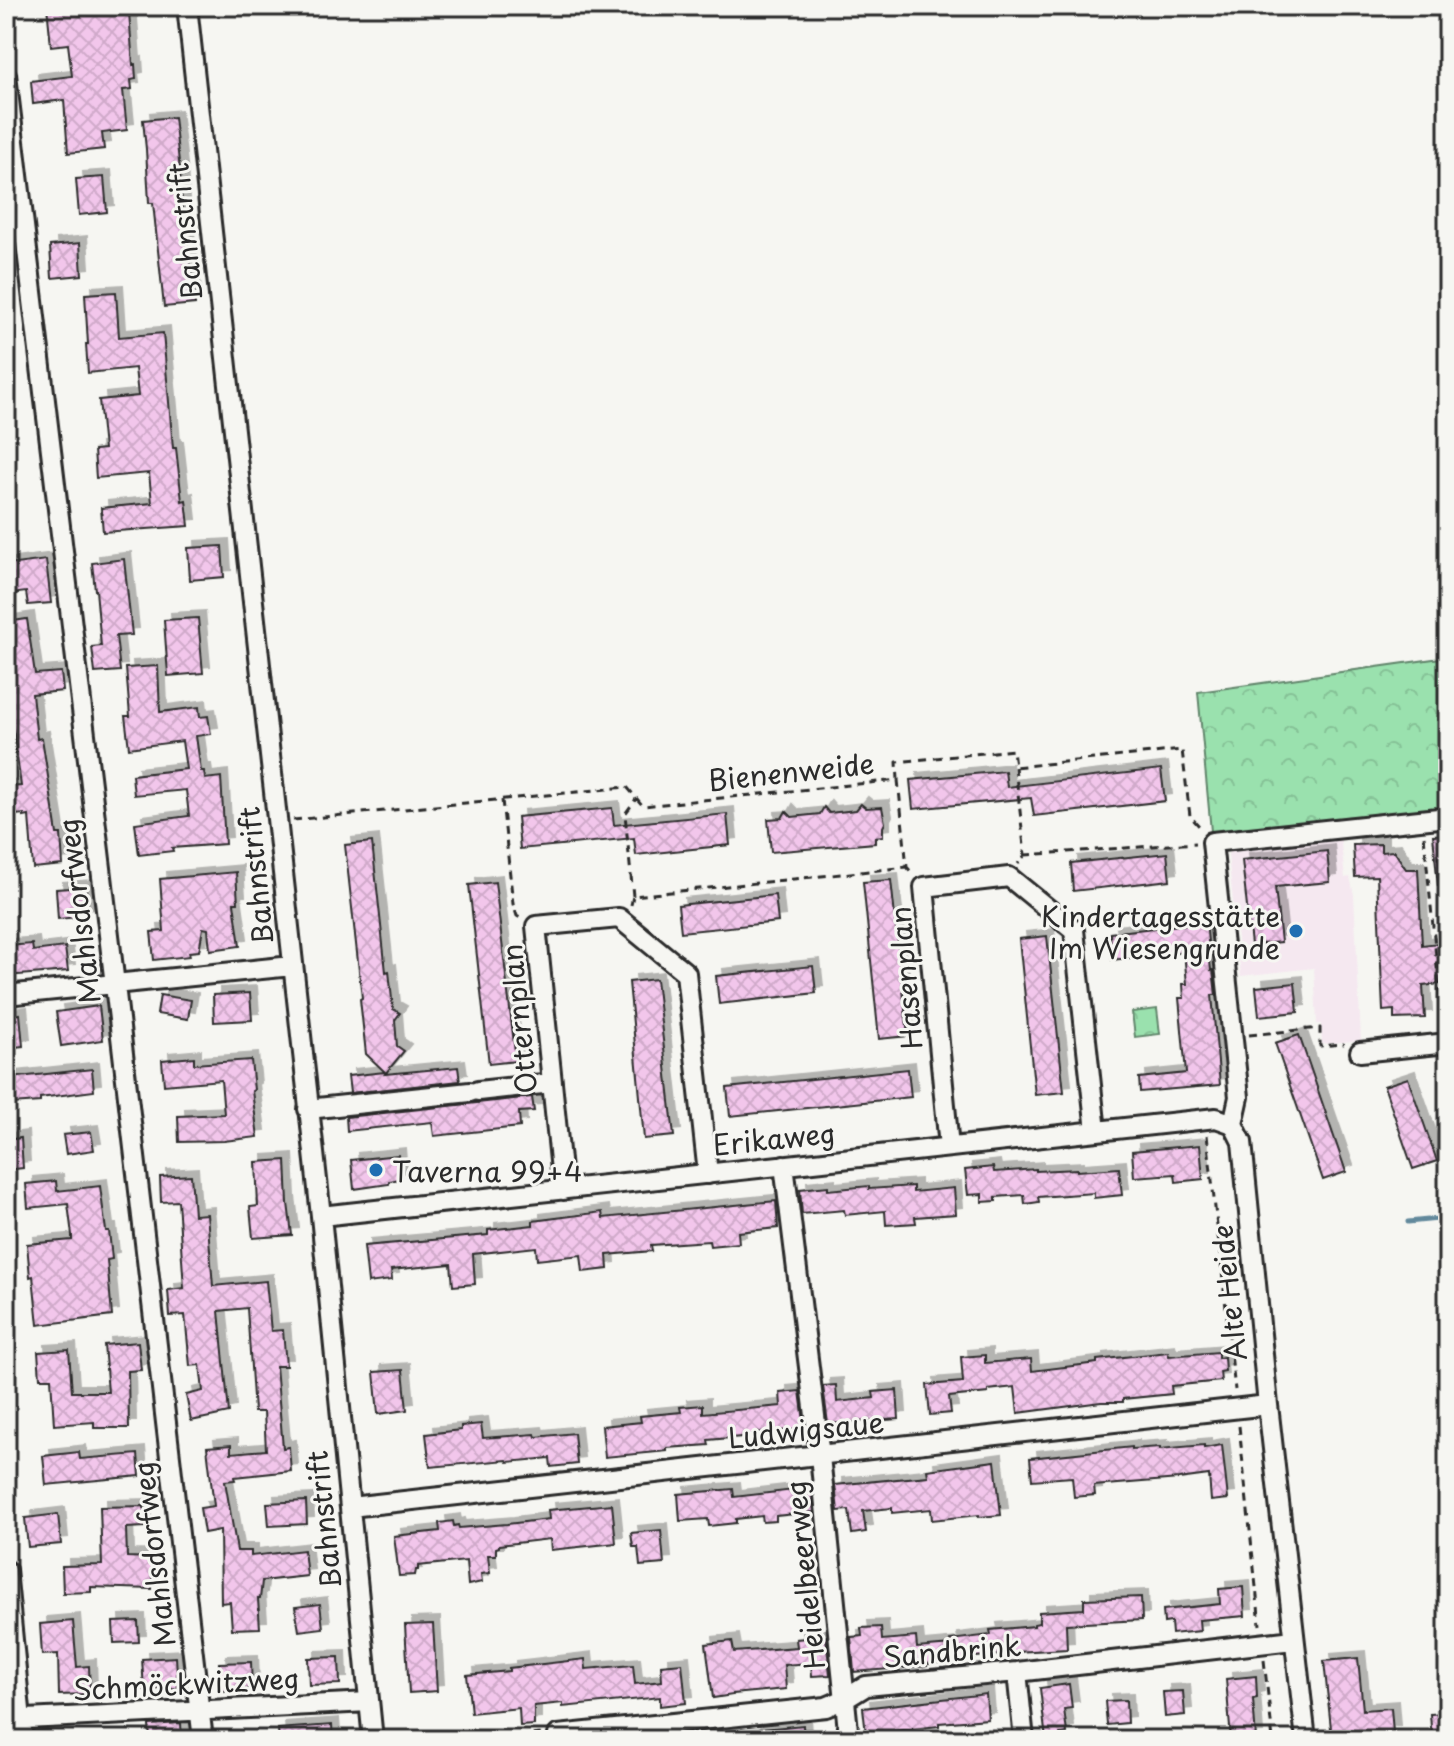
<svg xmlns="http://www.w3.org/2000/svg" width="1454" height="1746" font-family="'Playpen Sans',sans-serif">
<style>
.built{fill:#f5e8f0}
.park{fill:url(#park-crowns);stroke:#62866c;stroke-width:2}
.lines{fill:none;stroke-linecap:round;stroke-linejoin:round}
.stream{stroke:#62899c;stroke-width:5}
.building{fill:url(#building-cross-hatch);stroke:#2b2b2b;stroke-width:2;filter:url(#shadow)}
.minor-casing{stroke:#2b2b2b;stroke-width:24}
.path{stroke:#2b2b2b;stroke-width:3;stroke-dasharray:8 6;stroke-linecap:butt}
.minor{stroke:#f6f6f2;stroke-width:18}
.poi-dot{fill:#1f6fb2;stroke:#f6f6f2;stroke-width:3}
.labels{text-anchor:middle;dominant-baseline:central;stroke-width:6;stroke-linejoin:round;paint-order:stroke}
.street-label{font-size:28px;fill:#2b2b2b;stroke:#f6f6f2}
.poi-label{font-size:28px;fill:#2b2b2b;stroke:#f6f6f2;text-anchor:end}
</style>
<defs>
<pattern id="park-crowns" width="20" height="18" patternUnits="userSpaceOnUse" patternTransform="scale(2)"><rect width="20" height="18" fill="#9ae1ae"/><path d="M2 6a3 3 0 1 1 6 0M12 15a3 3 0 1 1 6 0" fill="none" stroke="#85c196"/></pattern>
<pattern id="building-cross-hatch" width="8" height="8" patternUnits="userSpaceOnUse" patternTransform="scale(2)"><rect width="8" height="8" fill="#f2c6eb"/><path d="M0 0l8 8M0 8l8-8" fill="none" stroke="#d0aaca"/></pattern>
<filter id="shadow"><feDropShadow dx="7" dy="-7" stdDeviation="0" flood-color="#0004"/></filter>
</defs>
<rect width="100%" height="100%" fill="#f6f6f2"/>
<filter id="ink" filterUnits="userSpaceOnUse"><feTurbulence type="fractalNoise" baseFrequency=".0125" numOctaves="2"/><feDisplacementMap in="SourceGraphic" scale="16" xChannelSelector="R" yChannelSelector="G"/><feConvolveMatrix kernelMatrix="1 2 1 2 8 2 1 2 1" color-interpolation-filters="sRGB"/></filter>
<g filter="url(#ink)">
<path class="built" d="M 1340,835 L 1345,878 L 1350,877 L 1354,895 L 1361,1040 L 1322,1044 L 1321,1024 L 1317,1024 L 1314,968 L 1241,976 L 1228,854 L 1233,847 Z"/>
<path class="park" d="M 1448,657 L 1448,817 L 1212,842 L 1198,692 Z
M 1157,1009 L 1160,1034 L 1135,1037 L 1132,1012 Z"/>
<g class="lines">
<path class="stream" d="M 1408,1222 L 1448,1218"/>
</g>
<path class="building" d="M 47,6 L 88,6 L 89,15 L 129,12 L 133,65 L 135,64 L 136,79 L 131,80 L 132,89 L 123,90 L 127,130 L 102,133 L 104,149 L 68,153 L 64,100 L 33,104 L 31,81 L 72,76 L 68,44 L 51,46 Z
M 174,117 L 180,171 L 183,224 L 185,224 L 195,304 L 164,307 L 153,203 L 149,203 L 146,149 L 143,120 Z
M 104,177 L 107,212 L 79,215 L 76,179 Z
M 80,243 L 82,275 L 52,278 L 50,246 Z
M 116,292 L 119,337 L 163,333 L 173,448 L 176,448 L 182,501 L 186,500 L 189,526 L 103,532 L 101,508 L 152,503 L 149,473 L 96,478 L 94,450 L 104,449 L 99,400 L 138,396 L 135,368 L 88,373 L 86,344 L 88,344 L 85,294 Z
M 222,546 L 224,577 L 190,580 L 188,548 Z
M 124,559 L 132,635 L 116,636 L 120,671 L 95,673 L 92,647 L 101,646 L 96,590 L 95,590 L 92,563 Z
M 46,560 L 51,603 L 28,605 L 26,592 L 11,594 L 7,565 Z
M 198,618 L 203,673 L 168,676 L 164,620 Z
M 27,619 L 35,674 L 61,672 L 63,691 L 32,694 L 37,739 L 42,738 L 57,834 L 61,834 L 63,865 L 33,868 L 29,816 L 24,817 L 24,814 L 6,816 L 6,787 L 21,786 L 6,677 L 6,622 Z
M 158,666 L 160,712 L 199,707 L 200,717 L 208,716 L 211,734 L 196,736 L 201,771 L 204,771 L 205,779 L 221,777 L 225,844 L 172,848 L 173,851 L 139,855 L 135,823 L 189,816 L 186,790 L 134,795 L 132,775 L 186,769 L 182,741 L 129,748 L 125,716 L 130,716 L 126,668 Z
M 1161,769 L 1165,801 L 1034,816 L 1031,798 L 913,809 L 910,780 L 1005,771 L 1007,787 Z
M 861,804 L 866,808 L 882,807 L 885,823 L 883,827 L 883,836 L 875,837 L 875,843 L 771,852 L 768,819 L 782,818 L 786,811 L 792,817 L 820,814 L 824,807 L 829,813 L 856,810 Z
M 612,808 L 614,825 L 727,814 L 730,845 L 636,855 L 634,838 L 520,849 L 517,817 Z
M 1448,834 L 1448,885 L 1438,886 L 1433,835 Z
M 372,842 L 386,972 L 389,971 L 393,1009 L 400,1013 L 395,1020 L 397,1046 L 404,1051 L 385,1074 L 458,1067 L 460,1081 L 350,1093 L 348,1076 L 385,1072 L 366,1054 L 360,999 L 362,998 L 345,845 Z
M 1381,844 L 1381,852 L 1394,851 L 1406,869 L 1418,869 L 1422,945 L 1448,942 L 1448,983 L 1423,986 L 1425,1018 L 1394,1019 L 1394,1010 L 1383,1011 L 1377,876 L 1355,877 L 1353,845 Z
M 1327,851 L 1330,882 L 1275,887 L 1281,942 L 1251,945 L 1242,860 Z
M 1167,853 L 1170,880 L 1073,891 L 1071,863 Z
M 236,872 L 238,903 L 234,903 L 240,946 L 210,950 L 208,929 L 203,928 L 199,951 L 189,952 L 190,956 L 154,960 L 151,932 L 164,931 L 160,879 Z
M 891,880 L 908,1036 L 879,1039 L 863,882 Z
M 495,882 L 516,1061 L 489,1064 L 469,885 Z
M 86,887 L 88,916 L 58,919 L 56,889 Z
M 775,895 L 778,922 L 681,932 L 678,905 Z
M 1206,922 L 1211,970 L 1213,970 L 1216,995 L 1212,995 L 1220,1085 L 1140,1092 L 1139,1078 L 1186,1073 L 1179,998 L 1184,998 L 1183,984 L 1187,984 L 1184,952 L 1112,960 L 1110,933 Z
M 1047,936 L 1064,1092 L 1035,1095 L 1019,939 Z
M 32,944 L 33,951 L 65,947 L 68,971 L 6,976 L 6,946 Z
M 813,966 L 816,993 L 719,1004 L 716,976 Z
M 656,979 L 674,1136 L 644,1139 L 629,982 Z
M 1295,983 L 1298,1012 L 1259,1016 L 1256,987 Z
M 250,993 L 252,1020 L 214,1022 L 213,995 Z
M 160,995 L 191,1000 L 188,1019 L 157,1014 Z
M 99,1006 L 103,1040 L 61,1046 L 56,1012 Z
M 20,1014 L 23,1046 L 6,1048 L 6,1016 Z
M 1299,1035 L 1346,1172 L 1323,1180 L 1275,1043 Z
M 194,1057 L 194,1064 L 251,1060 L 254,1090 L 252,1091 L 258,1137 L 224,1141 L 179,1142 L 178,1116 L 224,1114 L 221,1080 L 164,1085 L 162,1060 Z
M 92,1069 L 94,1091 L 40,1098 L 40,1102 L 11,1104 L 10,1078 Z
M 908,1069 L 911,1097 L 730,1116 L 727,1088 Z
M 1408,1078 L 1437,1161 L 1413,1169 L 1384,1086 Z
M 532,1097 L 534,1111 L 519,1112 L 520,1127 L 434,1136 L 432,1122 L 347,1131 L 346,1117 Z
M 91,1132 L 94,1150 L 66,1154 L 63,1135 Z
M 21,1138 L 23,1168 L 6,1170 L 6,1140 Z
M 1200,1145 L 1203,1179 L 1176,1182 L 1175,1174 L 1134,1177 L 1132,1151 Z
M 398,1155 L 400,1179 L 389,1181 L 389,1184 L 354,1189 L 351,1160 Z
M 286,1160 L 288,1203 L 292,1235 L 253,1238 L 250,1207 L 258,1206 L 256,1162 Z
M 993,1167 L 994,1172 L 1036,1169 L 1036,1171 L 1077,1169 L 1077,1171 L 1119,1168 L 1122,1195 L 1094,1198 L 1094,1193 L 1038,1197 L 1039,1202 L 1025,1204 L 1024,1195 L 996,1197 L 996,1201 L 982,1202 L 982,1194 L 968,1195 L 965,1170 Z
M 191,1175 L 194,1215 L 207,1214 L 213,1286 L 266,1281 L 271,1331 L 283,1330 L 286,1366 L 276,1366 L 283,1448 L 289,1447 L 291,1471 L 234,1477 L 235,1480 L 225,1481 L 237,1551 L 251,1551 L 251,1556 L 304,1550 L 307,1576 L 262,1581 L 260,1599 L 258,1599 L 260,1628 L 232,1629 L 230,1602 L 221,1603 L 220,1530 L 204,1533 L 200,1508 L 214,1506 L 207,1447 L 231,1445 L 231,1453 L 266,1450 L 264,1412 L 254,1412 L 247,1308 L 219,1311 L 229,1413 L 191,1421 L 186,1395 L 203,1391 L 200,1365 L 190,1366 L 185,1315 L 170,1316 L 168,1290 L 184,1288 L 178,1201 L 161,1202 L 160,1177 Z
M 56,1181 L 57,1191 L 100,1186 L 106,1231 L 109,1231 L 112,1259 L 107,1260 L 112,1316 L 38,1325 L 33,1276 L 30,1277 L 27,1244 L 72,1240 L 72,1235 L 68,1204 L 28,1208 L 26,1184 Z
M 828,1186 L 828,1190 L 869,1186 L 869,1189 L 913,1186 L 913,1192 L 954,1188 L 956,1214 L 915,1217 L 916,1223 L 886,1225 L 885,1211 L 845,1215 L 844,1210 L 802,1214 L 800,1189 Z
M 776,1201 L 778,1228 L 738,1232 L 739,1243 L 710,1246 L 709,1241 L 651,1245 L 652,1251 L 607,1255 L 608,1269 L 583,1272 L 581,1255 L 537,1260 L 536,1247 L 473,1254 L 475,1284 L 453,1286 L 451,1264 L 391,1270 L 392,1280 L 368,1283 L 364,1246 L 488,1235 L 488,1230 L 533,1225 L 533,1221 L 602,1212 L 603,1218 Z
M 138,1342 L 141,1370 L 128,1371 L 129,1428 L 94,1428 L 94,1422 L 54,1425 L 51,1378 L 40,1378 L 38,1352 L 69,1350 L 72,1392 L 108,1392 L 104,1345 Z
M 1168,1352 L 1169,1356 L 1218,1352 L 1218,1358 L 1224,1357 L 1225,1371 L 1220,1372 L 1221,1381 L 1171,1386 L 1172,1394 L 1123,1399 L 1123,1402 L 1101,1402 L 1018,1413 L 1015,1387 L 988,1390 L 988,1393 L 949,1397 L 951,1413 L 930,1415 L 927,1385 L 963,1382 L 961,1357 L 985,1355 L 985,1363 L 1031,1359 L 1032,1371 L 1097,1363 L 1097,1360 Z
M 403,1370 L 407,1410 L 378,1414 L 374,1372 Z
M 836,1385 L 837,1402 L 874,1398 L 873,1392 L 897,1390 L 899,1419 L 828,1424 L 823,1386 Z
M 800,1391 L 805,1429 L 753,1433 L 753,1436 L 708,1440 L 709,1445 L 667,1448 L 667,1451 L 605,1457 L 602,1426 L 641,1422 L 640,1416 L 681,1412 L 680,1407 L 703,1405 L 703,1413 L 781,1406 L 780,1393 Z
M 481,1424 L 483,1438 L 535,1434 L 536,1437 L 574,1433 L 577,1464 L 551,1467 L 550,1458 L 508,1462 L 507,1460 L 430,1467 L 426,1434 L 461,1430 L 461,1426 Z
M 1204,1445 L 1204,1448 L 1222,1445 L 1228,1499 L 1211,1501 L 1209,1475 L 1179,1479 L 1094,1486 L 1095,1495 L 1074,1497 L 1072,1477 L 1032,1480 L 1030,1458 L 1132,1447 L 1132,1449 L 1160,1447 L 1160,1449 Z
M 79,1452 L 80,1459 L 138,1454 L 140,1476 L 46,1485 L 43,1456 Z
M 995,1461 L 1001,1515 L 979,1517 L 979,1515 L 932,1520 L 931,1509 L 892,1513 L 892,1508 L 863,1511 L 866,1532 L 852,1534 L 849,1510 L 838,1511 L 835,1485 L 928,1476 L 927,1470 Z
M 811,1488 L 814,1512 L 776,1516 L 776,1521 L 763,1522 L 762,1516 L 736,1519 L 736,1523 L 709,1526 L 708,1519 L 680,1521 L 678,1494 L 733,1489 L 734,1497 Z
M 306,1501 L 307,1524 L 269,1526 L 267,1503 Z
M 612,1504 L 616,1543 L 551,1550 L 550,1539 L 499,1545 L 499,1547 L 496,1548 L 496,1555 L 488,1555 L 490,1573 L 481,1574 L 482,1582 L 468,1585 L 466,1561 L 418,1566 L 418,1570 L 416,1570 L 415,1575 L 399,1576 L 394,1536 L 440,1531 L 439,1523 L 453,1521 L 454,1526 L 458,1525 L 459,1528 L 507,1524 L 549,1519 L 548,1510 Z
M 144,1506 L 145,1527 L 126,1528 L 127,1557 L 153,1558 L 152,1589 L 91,1587 L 91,1592 L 63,1593 L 62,1566 L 102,1565 L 100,1507 Z
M 58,1514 L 61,1544 L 28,1547 L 25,1518 Z
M 661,1530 L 664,1564 L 640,1566 L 638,1547 L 633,1547 L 631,1533 Z
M 1243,1587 L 1245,1616 L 1199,1620 L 1200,1631 L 1172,1634 L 1171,1622 L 1164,1623 L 1163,1610 L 1220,1604 L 1219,1589 Z
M 1141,1597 L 1142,1620 L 1066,1624 L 1067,1649 L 1016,1652 L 1016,1654 L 975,1657 L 975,1659 L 927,1664 L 927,1666 L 854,1672 L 851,1637 L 862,1636 L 861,1628 L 881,1627 L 882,1640 L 916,1637 L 917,1648 L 951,1645 L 950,1640 L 991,1635 L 990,1630 L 1034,1626 L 1034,1624 L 1039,1623 L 1039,1612 L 1084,1609 L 1084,1599 Z
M 320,1604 L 323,1628 L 299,1631 L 295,1607 Z
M 73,1621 L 77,1667 L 89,1666 L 90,1694 L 59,1695 L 58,1654 L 42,1655 L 40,1624 Z
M 138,1621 L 139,1642 L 114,1643 L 113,1622 Z
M 433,1624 L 437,1691 L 409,1693 L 405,1625 Z
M 826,1636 L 830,1675 L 812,1676 L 811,1663 L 784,1665 L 786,1689 L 733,1694 L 733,1695 L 713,1698 L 706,1644 L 732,1641 L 734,1652 L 797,1647 L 796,1639 Z
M 176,1657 L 178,1688 L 144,1690 L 142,1659 Z
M 339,1657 L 340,1684 L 309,1685 L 308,1658 Z
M 1358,1658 L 1363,1710 L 1391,1708 L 1393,1732 L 1332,1738 L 1324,1661 Z
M 585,1659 L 586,1669 L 633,1665 L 635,1684 L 662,1681 L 661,1665 L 682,1663 L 686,1703 L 660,1706 L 660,1697 L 563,1707 L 563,1703 L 534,1706 L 534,1725 L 520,1726 L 519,1708 L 471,1713 L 467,1675 L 509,1671 L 509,1668 Z
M 251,1662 L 252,1689 L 221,1691 L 219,1663 Z
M 1256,1676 L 1257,1698 L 1253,1699 L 1256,1739 L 1231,1740 L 1226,1679 Z
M 1069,1684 L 1072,1708 L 1064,1709 L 1067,1733 L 1060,1734 L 1060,1740 L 1046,1740 L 1040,1688 Z
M 1183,1691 L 1185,1715 L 1165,1717 L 1163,1692 Z
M 986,1694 L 988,1719 L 939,1723 L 939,1726 L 866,1734 L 863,1708 Z
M 1126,1700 L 1127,1723 L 1107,1725 L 1105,1701 Z
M 1448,1713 L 1448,1740 L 1432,1740 L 1430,1714 Z
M 181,1723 L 182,1740 L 150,1740 L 149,1725 Z
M 332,1725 L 333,1740 L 279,1740 L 278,1729 Z
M 803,1725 L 804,1740 L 754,1740 L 753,1730 Z"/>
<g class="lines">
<defs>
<path id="minor" d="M 187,6 L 321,1216 L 373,1740
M 6,75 L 115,985 L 203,1740
M 6,995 L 292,966
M 1360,1052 L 1448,1043
M 478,1091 L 552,1083
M 308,1109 L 470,1092
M 949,1147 L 924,887 L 1009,877 L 1074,930 L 1096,1131
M 784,1165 L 820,1456 L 849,1740
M 563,1190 L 536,926 L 619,918 L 686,973 L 708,1174
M 321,1216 L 1216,1118 L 1233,1124
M 350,1507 L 1268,1405
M 6,1570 L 23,1740
M 1017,1672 L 1024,1740
M 6,1720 L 369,1702
M 558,1735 L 826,1707 L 845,1699 L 866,1686 L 1017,1672 L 1293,1640
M 1306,1740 L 1268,1405 L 1242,1142 L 1233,1124 L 1239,1097 L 1212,842 L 1448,817"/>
</defs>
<use href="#minor" class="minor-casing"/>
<path class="path" d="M 1015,767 L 1025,855 L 1018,864
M 898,780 L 907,867 L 913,874
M 502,800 L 513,904 L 517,916 L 522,919
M 293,820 L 627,787 L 643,806 L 898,780 L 897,762 L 1013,750 L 1015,767 L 1182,750 L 1190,816 L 1201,828
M 1424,836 L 1443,1027
M 1025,855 L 1196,843
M 633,896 L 625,814 L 636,799
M 631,905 L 633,896 L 907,867
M 1249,1035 L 1320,1028 L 1320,1046 L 1344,1044
M 1207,1135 L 1235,1390
M 1239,1426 L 1260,1625
M 1264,1660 L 1273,1740
M 477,1740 L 541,1734"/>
<use href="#minor" class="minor"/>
</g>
</g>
<g class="poi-dot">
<circle cx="1296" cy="931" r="8"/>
<circle cx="376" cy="1170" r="8"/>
</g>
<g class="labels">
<g class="street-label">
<text transform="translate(184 232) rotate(-96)">Bahnstrift</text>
<text transform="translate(791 771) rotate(-6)">Bienenweide</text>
<text transform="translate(255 876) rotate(-96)">Bahnstrift</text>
<text transform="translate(78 911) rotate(-97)">Mahlsdorfweg</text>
<text transform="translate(905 978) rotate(-95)">Hasenplan</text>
<text transform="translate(518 1019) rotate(-96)">Otternplan</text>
<text transform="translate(774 1138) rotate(-6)">Erikaweg</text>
<text transform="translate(1228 1293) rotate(-96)">Alte Heide</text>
<text transform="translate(806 1429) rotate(-6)">Ludwigsaue</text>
<text transform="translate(323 1520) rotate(-96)">Bahnstrift</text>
<text transform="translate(153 1554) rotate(-97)">Mahlsdorfweg</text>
<text transform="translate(804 1575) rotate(-96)">Heidelbeerweg</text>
<text transform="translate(952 1650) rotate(-5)">Sandbrink</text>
<text transform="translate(186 1683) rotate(-3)">Schmöckwitzweg</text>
</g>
<g class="poi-label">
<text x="1280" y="915">Kindertagesstätte<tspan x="1280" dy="32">Im Wiesengrunde</tspan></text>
<text x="392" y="1170" text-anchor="start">Taverna 99+4</text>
</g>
</g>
<rect width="1454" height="1746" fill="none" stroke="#f6f6f2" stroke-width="32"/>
<rect x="16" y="16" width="1422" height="1714" fill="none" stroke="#2b2b2b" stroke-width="3" filter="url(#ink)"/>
</svg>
